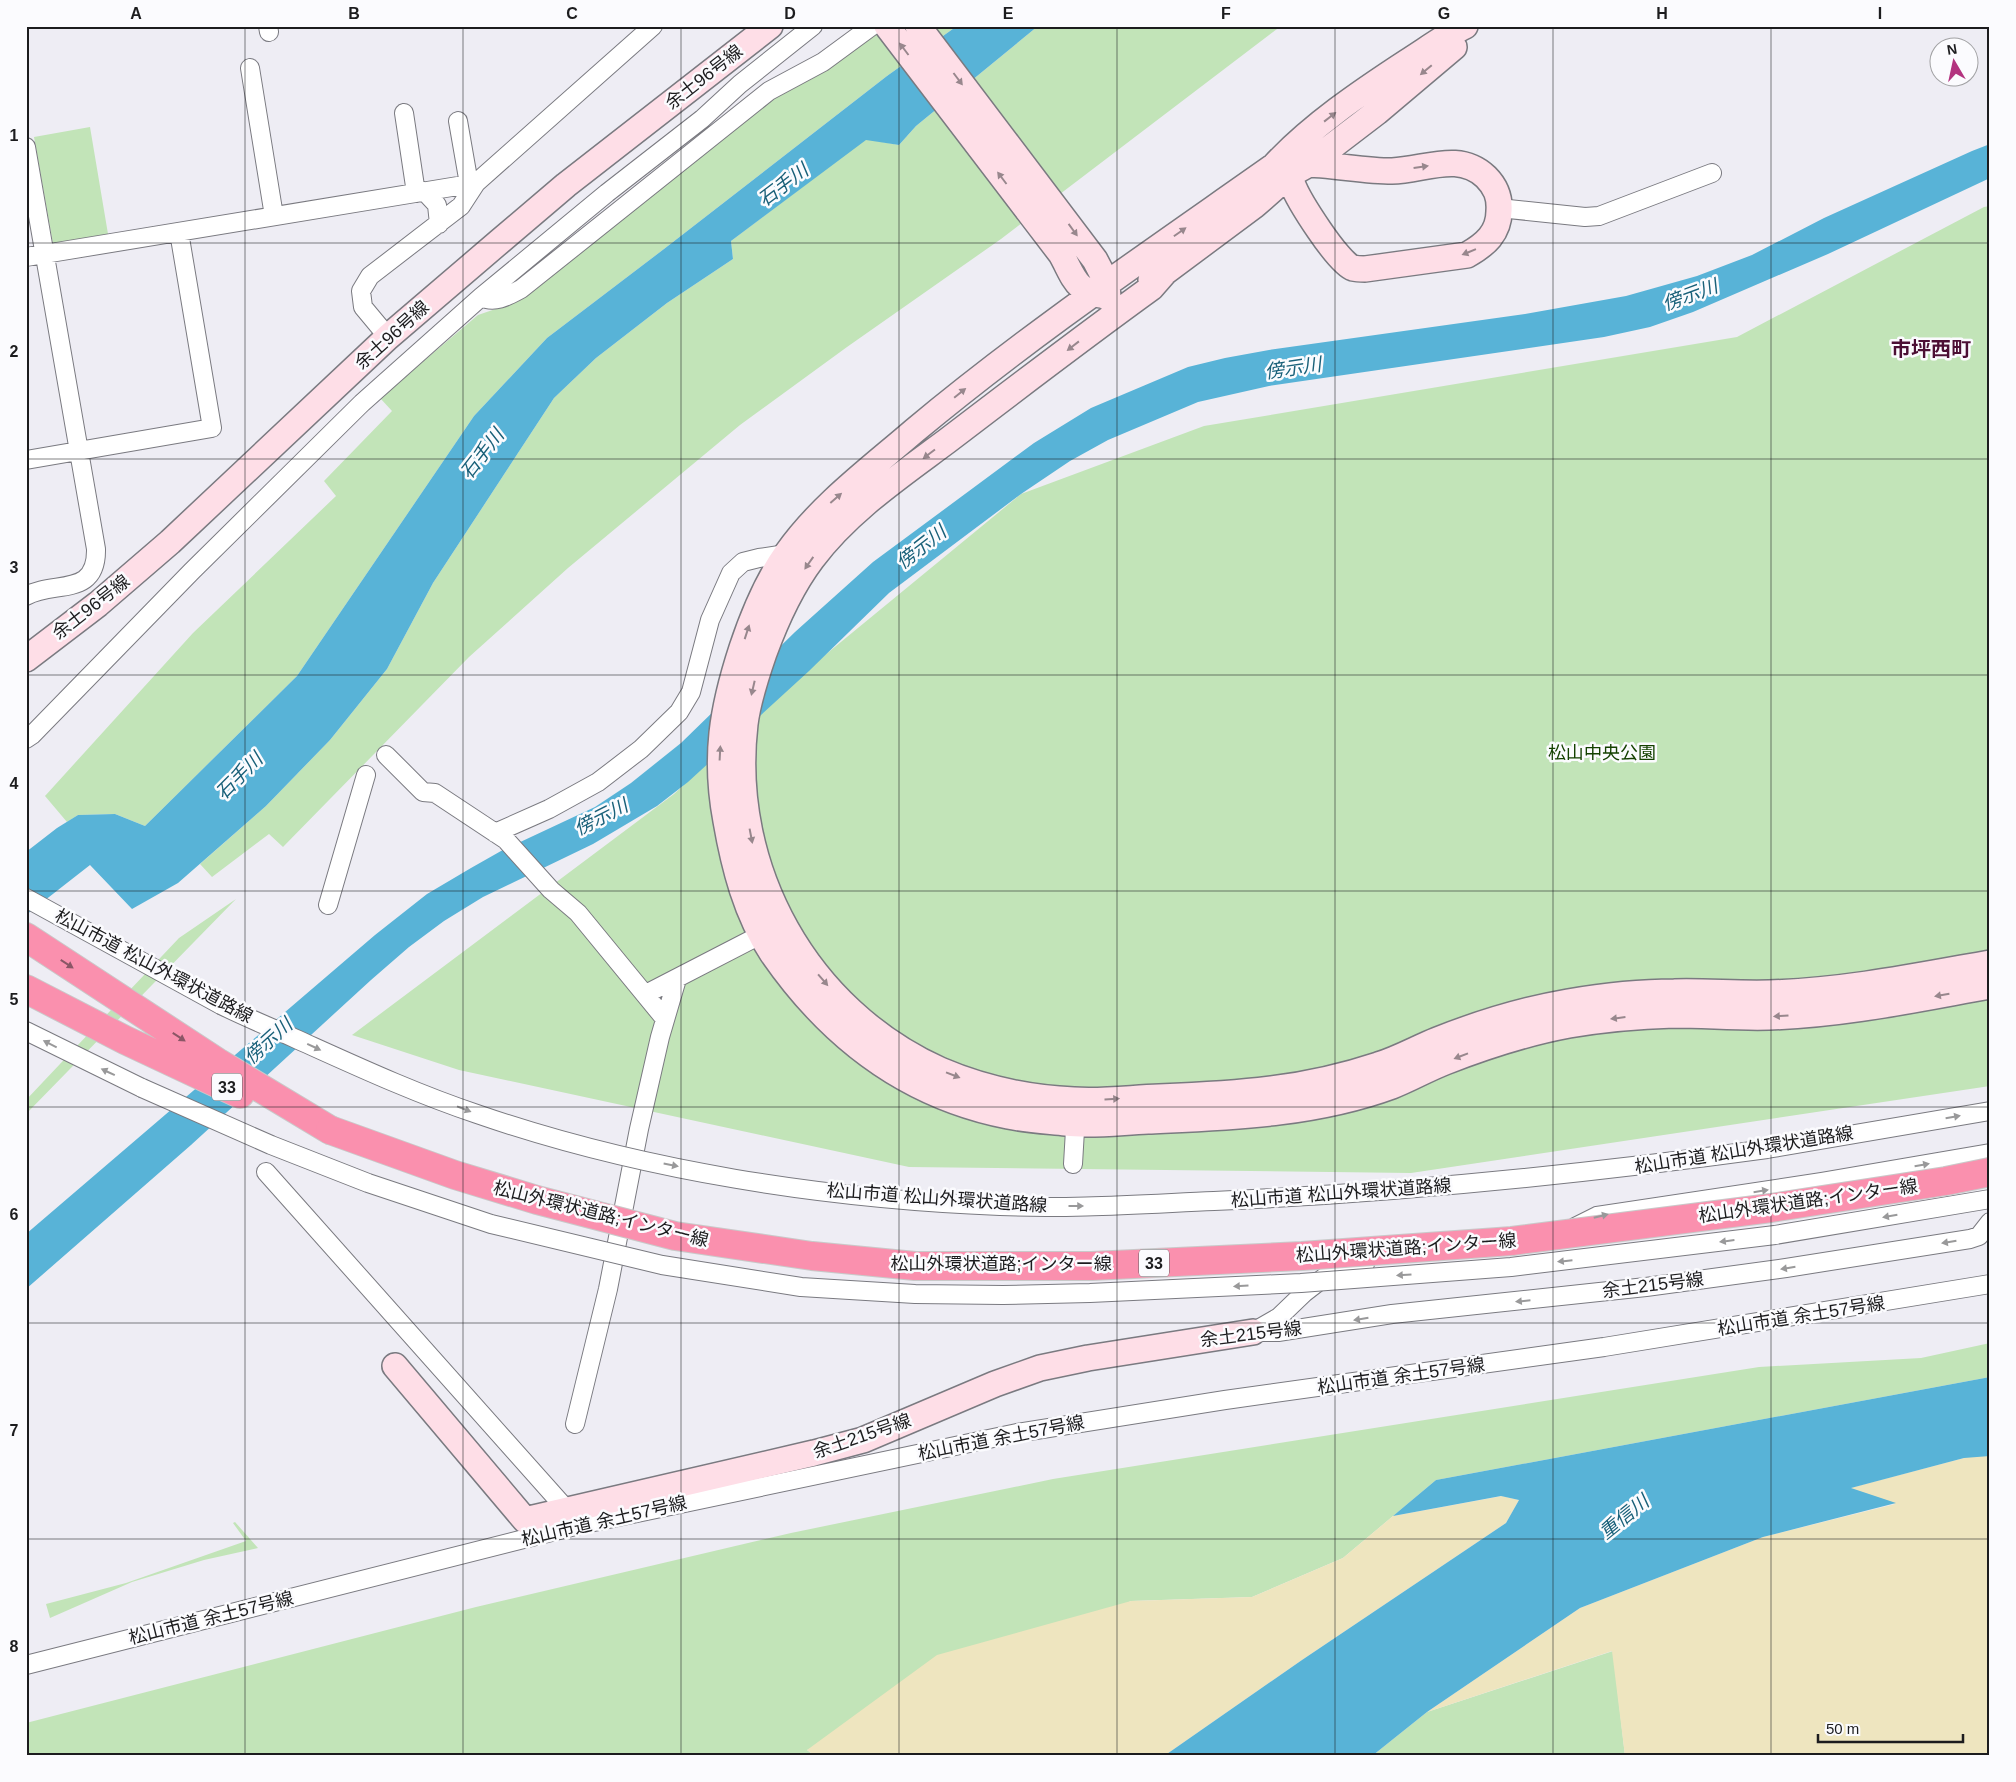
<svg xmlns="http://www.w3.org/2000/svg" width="2016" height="1782" font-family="Arial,'Noto Sans JP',sans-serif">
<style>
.green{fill:#c2e4b8}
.sand{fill:#eee5bf}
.water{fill:#58b3d7}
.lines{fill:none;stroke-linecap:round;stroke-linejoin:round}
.street-casing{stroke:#7a7a80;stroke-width:20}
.secondary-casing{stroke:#7a7a80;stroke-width:28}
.highway-casing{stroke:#c9c9c9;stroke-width:30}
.street{stroke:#fff;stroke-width:18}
.secondary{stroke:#fedee7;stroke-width:25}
.highway{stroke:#fa90ae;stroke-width:28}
.street-bridge-casing{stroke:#7a7a80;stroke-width:20;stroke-linecap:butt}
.highway-bridge-casing{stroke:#c9c9c9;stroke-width:30;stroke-linecap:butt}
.street-bridge{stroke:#fff;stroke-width:18}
.highway-bridge{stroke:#fa90ae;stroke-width:28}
.oneway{fill:#98878d}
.oneway2{fill:#8b5666}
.oneway3{fill:#99999a}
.grid{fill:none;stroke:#1c1c1e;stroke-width:1;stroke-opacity:0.55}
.labels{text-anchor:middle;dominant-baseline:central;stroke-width:5;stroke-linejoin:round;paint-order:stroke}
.shield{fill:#fbfbfe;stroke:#5f5f61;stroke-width:1}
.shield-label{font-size:16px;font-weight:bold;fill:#1c1c1e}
.street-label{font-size:18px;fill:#1c1c1e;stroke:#fbfbfe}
.park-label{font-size:18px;fill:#144100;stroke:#fbfbfe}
.water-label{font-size:19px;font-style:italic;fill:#196079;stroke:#fbfbfe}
.quarter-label{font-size:20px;font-weight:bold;fill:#4c0f34;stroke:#fbfbfe}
.neatline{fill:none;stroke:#1c1c1e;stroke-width:2}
.grid-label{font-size:16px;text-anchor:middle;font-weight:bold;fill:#1c1c1e}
</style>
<rect width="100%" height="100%" fill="#eeedf4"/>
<path class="green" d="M 888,26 L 957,26 L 887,76 L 664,249 L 547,338 L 474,416 L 297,676 L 145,826 L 115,814 L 78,815 L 67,822 L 45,796 L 193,633 L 336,496 L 324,481 L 392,411 L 380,398 L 478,315 L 519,301 L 784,91 L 829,65 Z
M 1038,26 L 1281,26 L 1001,239 L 847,347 L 740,425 L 568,568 L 469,657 L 283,847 L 269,834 L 212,877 L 200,864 L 266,806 L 330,740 L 387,669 L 433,583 L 554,398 L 596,358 L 667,303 L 733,259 L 731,241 L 866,139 L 899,145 L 916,126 Z
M 90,127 L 108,234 L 53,244 L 34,137 Z
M 1990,206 L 1990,1086 L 1411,1173 L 909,1167 L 459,1070 L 352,1035 L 674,794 L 819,660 L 1021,494 L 1204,426 L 1737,337 L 1984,207 Z
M 236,899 L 26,1114 L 26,1100 L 179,938 Z
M 1990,1343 L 1990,1377 L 1436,1480 L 1343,1558 L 1252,1597 L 1131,1601 L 807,1750 L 815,1756 L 26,1756 L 26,1723 L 476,1607 L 791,1533 L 1053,1479 L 1759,1367 L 1921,1358 Z
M 235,1522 L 258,1548 L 204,1560 L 132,1582 L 50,1618 L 46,1604 L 126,1583 L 246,1541 L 233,1523 Z
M 1613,1651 L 1625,1756 L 1372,1756 L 1427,1712 Z"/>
<path class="sand" d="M 1990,1399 L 1990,1756 L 1625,1756 L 1612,1651 L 1427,1712 L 1580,1608 L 1763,1537 L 1895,1504 L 1850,1488 L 1964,1458 Z
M 1502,1496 L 1519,1500 L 1506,1523 L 1302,1660 L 1164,1756 L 815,1756 L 807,1750 L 937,1655 L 1131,1601 L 1252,1597 L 1343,1558 L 1393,1516 Z"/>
<path class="water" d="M 957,26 L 1038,26 L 916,126 L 899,145 L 866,140 L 731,241 L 733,259 L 667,303 L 596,358 L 554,398 L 433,583 L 387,669 L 330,740 L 266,806 L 178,883 L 132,909 L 90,865 L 26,915 L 26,852 L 57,828 L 78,815 L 115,814 L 145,826 L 297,676 L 474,416 L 547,338 L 664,249 L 887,76 Z
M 1990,144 L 1990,178 L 1828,254 L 1693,312 L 1650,327 L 1604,337 L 1269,386 L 1198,402 L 1108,440 L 1070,461 L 1021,494 L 889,593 L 809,671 L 688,782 L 657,806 L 593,844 L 483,897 L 444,921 L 409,947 L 371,980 L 191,1145 L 26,1289 L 26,1234 L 375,935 L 427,894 L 471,868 L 501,851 L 595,807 L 631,783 L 681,743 L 795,632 L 873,562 L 1034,443 L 1091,408 L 1188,367 L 1225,358 L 1269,350 L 1525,314 L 1626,296 L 1697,276 L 1752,255 L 1824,218 L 1972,151 Z
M 1990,1377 L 1990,1456 L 1964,1458 L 1851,1488 L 1896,1503 L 1763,1537 L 1580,1608 L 1427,1712 L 1372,1756 L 1164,1756 L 1302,1660 L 1506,1523 L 1519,1500 L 1501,1496 L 1393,1516 L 1436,1480 Z"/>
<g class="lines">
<defs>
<path id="street" d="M 268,26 L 269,32
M 250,68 L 274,216
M 404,113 L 416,193
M 458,121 L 469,184
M 26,147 L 96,549 C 97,598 54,580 26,596
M 424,191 L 437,205 L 439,224
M 1499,208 L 1585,217 L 1599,216 L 1712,173
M 26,257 L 476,183
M 481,297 C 495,304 508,296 521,289 L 769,91 L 823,62 L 872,26
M 388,337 L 363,307 L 361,291 L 370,276 L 461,206 L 476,183 L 653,26
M 26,460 L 212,428 L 179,232
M 26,739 L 32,735 L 192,571 L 362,403 L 481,297 L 607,193 L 702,119 L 740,84 L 813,26
M 386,755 L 423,792 L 435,793 L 506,840 L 551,890 L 578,913 L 665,1019
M 495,833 L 549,809 L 598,782 L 641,749 L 679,712 L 691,692 L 710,620 L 731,573 L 743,562 L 759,558 L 786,554
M 26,898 L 221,1005
M 328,905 L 366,775
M 646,994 L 770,930
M 26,1031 L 142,1088
M 1767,1149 L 1990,1111
M 1073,1164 L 1076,1113
M 266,1172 L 567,1510 L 571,1519
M 1575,1227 L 1597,1216 L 1822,1182 L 1990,1153
M 1775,1235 L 1990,1199
M 1253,1332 L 1279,1317 L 1304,1293 L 1335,1269 L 1365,1264
M 1256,1332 L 1278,1332 L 1392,1314 L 1646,1287 L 1786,1268 L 1970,1239 L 1979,1236 L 1990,1222
M 575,1424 L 608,1289 L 639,1129 L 660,1037 L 677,979
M 26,1665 L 575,1526 L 1017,1433 L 1225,1400 L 1604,1347 L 1990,1284"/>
<path id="secondary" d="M 887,26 L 1061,254 C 1075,279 1075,292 1107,296
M 918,26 L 1095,260 L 1107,283 L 1108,298
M 1465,26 C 1445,36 1426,50 1407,62 C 1361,92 1311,126 1274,166 C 1152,252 1029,335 914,431 C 870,469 821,505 787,553 C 767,581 753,615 742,648 C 722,709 714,757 726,821 C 734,867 746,914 772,953 C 830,1037 906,1096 1008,1116 C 1027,1120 1047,1121 1066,1123 C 1093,1126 1121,1122 1148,1121 C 1231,1117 1313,1115 1392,1086 C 1410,1079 1427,1069 1445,1062 C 1486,1046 1526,1033 1569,1025 C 1604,1019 1639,1016 1674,1015 C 1706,1015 1737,1018 1769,1017 C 1843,1015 1917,999 1990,986
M 1289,160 C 1288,168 1289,176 1292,183 C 1298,200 1338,263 1353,268 C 1357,269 1362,269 1365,269 L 1467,255 C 1485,245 1499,233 1499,211 C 1500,197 1496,187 1486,177 C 1459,151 1425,170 1392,171 C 1362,171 1332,164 1301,164
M 1165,272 L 1151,288 C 1082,338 1015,389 947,441 C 900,476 848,511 812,559 C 791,587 776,620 764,653 C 756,676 748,700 745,724 C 728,869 807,1010 940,1070 C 982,1088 1028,1098 1074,1100 C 1102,1102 1131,1098 1159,1097 C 1237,1094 1303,1090 1378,1065 C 1398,1059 1417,1048 1437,1040 C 1480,1023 1522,1010 1568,1002 C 1603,996 1638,992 1674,992 C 1706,991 1738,994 1769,993 C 1844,991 1917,976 1990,963
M 1151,280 L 1165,272 L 1255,205 L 1289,175 L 1309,164 L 1377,112 L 1454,47
M 26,659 L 98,604 L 170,542 L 388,337 L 499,242 L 566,185 L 770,26
M 395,1366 L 525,1520 L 814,1453 L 863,1440 L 995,1384 L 1040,1368 L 1088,1358 L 1253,1332"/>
<path id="highway" d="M 26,937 L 217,1062 L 330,1130
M 26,989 L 125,1040 L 240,1094"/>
</defs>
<use href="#street" class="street-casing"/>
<use href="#secondary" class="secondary-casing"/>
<use href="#highway" class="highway-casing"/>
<use href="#street" class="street"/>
<use href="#secondary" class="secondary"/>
<use href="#highway" class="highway"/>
<defs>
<path id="street-bridge" d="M 221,1005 C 245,1017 270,1027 294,1038 C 354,1065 414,1093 477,1114 C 642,1171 826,1199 1000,1206 C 1071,1209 1143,1204 1214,1201 C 1399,1193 1584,1174 1767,1149
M 142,1088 L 271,1145 L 368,1183 L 491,1224 L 662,1265 L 801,1287 L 915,1294 L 1003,1295 L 1090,1293 L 1301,1283 L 1511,1267 L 1775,1235"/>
<path id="highway-bridge" d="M 330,1130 L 455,1175 L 537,1200 L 675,1236 L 812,1256 L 915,1266 L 1092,1266 L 1302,1256 L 1512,1241 L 1771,1208 L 1946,1181 L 1990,1172"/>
</defs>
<use href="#street-bridge" class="street-bridge-casing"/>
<use href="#highway-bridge" class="highway-bridge-casing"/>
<use href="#street-bridge" class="street-bridge"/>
<use href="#highway-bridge" class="highway-bridge"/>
</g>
<defs><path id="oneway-solid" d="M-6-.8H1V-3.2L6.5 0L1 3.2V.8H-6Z" transform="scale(1.25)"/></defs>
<g class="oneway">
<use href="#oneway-solid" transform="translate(904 49) rotate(-127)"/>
<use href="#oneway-solid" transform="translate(1426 70) rotate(140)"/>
<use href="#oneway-solid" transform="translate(958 79) rotate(53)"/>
<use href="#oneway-solid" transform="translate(1330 117) rotate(-38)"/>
<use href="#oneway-solid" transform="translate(1421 167) rotate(-8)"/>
<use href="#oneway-solid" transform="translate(1002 178) rotate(-127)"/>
<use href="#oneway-solid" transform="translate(1073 230) rotate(54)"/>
<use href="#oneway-solid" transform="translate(1180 232) rotate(-35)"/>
<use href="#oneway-solid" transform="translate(1469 252) rotate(158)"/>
<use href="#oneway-solid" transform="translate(1073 346) rotate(142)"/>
<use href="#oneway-solid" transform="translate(960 393) rotate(-39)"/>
<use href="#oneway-solid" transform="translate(929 454) rotate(143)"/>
<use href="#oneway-solid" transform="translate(836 498) rotate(-41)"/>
<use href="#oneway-solid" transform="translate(809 563) rotate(125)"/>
<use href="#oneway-solid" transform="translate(747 632) rotate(-72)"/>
<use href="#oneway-solid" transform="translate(753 688) rotate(103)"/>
<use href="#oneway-solid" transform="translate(720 753) rotate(-87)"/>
<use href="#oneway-solid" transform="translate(751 836) rotate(79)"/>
<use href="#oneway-solid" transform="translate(823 980) rotate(49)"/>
<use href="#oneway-solid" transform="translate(1942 995) rotate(170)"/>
<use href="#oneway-solid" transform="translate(1781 1016) rotate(176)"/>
<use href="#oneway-solid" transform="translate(1618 1018) rotate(173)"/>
<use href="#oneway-solid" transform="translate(1461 1056) rotate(159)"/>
<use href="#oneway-solid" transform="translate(953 1075) rotate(21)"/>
<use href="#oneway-solid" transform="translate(1112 1099) rotate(-3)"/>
</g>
<g class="oneway2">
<use href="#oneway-solid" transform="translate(67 964) rotate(33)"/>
<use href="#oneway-solid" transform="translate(179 1037) rotate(33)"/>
</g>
<g class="oneway3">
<use href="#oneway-solid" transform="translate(50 1044) rotate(-153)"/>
<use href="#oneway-solid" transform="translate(314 1047) rotate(25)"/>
<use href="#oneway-solid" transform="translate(108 1072) rotate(-155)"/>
<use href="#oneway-solid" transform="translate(464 1109) rotate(21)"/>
<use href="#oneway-solid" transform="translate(1953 1117) rotate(-10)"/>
<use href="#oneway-solid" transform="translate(671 1165) rotate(11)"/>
<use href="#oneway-solid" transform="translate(1922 1165) rotate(-10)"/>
<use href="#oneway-solid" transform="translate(1761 1191) rotate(-9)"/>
<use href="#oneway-solid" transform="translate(1076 1206)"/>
<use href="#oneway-solid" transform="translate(1601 1216) rotate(-14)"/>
<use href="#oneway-solid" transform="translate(1890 1216) rotate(170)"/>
<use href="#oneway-solid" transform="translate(1727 1241) rotate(173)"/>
<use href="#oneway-solid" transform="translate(1949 1242) rotate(171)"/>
<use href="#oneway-solid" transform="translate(1565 1261) rotate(174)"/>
<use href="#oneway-solid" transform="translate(1788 1268) rotate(171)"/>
<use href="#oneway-solid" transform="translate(1404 1275) rotate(176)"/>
<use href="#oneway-solid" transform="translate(1241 1286) rotate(177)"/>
<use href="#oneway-solid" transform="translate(1523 1301) rotate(174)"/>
<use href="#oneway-solid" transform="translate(1361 1319) rotate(171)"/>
</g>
<path class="grid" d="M 245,26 L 245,1756M 463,26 L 463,1756M 681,26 L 681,1756M 899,26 L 899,1756M 1117,26 L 1117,1756M 1335,26 L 1335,1756M 1553,26 L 1553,1756M 1771,26 L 1771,1756M 26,243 L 1990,243M 26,459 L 1990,459M 26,675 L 1990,675M 26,891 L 1990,891M 26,1107 L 1990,1107M 26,1323 L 1990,1323M 26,1539 L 1990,1539"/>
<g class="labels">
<g class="shield">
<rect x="212" y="1073.5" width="30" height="27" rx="4"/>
<rect x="1139" y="1249.5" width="30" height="27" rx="4"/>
</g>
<g class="shield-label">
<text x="227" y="1087">33</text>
<text x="1154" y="1263">33</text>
</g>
<g class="street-label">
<text transform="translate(704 77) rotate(-38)">余土96号線</text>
<text transform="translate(392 335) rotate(-42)">余土96号線</text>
<text transform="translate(91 607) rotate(-38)">余土96号線</text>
<text transform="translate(154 966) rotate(28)">松山市道 松山外環状道路線</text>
<text transform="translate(1744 1150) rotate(-9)">松山市道 松山外環状道路線</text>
<text transform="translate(1341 1193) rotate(-4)">松山市道 松山外環状道路線</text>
<text transform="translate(937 1198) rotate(4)">松山市道 松山外環状道路線</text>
<text transform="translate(1808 1201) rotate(-8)">松山外環状道路;インター線</text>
<text transform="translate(601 1214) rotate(14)">松山外環状道路;インター線</text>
<text transform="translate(1406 1248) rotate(-4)">松山外環状道路;インター線</text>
<text x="1001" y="1264">松山外環状道路;インター線</text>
<text transform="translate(1653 1285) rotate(-7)">余土215号線</text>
<text transform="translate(1801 1316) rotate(-9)">松山市道 余土57号線</text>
<text transform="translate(1251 1334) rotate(-7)">余土215号線</text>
<text transform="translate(1401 1376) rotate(-8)">松山市道 余土57号線</text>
<text transform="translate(862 1436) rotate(-19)">余土215号線</text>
<text transform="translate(1001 1438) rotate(-11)">松山市道 余土57号線</text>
<text transform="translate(604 1521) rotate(-13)">松山市道 余土57号線</text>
<text transform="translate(211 1618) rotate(-14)">松山市道 余土57号線</text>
</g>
<g class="park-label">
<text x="1602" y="753">松山中央公園</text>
</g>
<g class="water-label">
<text transform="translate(783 185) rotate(-37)">石手川</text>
<text transform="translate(1690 295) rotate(-20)">傍示川</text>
<text transform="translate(1293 368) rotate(-8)">傍示川</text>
<text transform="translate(482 454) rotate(-52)">石手川</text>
<text transform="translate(921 547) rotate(-38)">傍示川</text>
<text transform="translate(239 776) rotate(-45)">石手川</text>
<text transform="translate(601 817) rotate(-27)">傍示川</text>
<text transform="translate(268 1041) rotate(-42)">傍示川</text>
<text transform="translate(1624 1517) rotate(-39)">重信川</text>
</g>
<g class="quarter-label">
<text x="1931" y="349">市坪西町</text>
</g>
</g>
<rect width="2016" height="1782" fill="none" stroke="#fbfbfe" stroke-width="55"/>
<g transform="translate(1954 62) rotate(351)"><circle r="24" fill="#fbfbfe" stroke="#a2a2a4"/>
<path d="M0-4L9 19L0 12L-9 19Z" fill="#b3337f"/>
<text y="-8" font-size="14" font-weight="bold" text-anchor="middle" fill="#1c1c1e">N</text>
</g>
<path d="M1818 1734v8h145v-8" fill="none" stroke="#1c1c1e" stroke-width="2.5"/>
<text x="1826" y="1734" font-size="15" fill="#1c1c1e" stroke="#fbfbfe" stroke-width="4" paint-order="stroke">50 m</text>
<rect x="28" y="28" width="1960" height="1726" class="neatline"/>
<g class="grid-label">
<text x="136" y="19">A</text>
<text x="354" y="19">B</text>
<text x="572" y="19">C</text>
<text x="790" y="19">D</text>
<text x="1008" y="19">E</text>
<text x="1226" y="19">F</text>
<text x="1444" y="19">G</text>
<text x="1662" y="19">H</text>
<text x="1880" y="19">I</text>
<text x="14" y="141">1</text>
<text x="14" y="357">2</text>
<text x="14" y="573">3</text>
<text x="14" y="789">4</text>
<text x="14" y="1005">5</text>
<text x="14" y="1220">6</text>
<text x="14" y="1436">7</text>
<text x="14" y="1652">8</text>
</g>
</svg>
